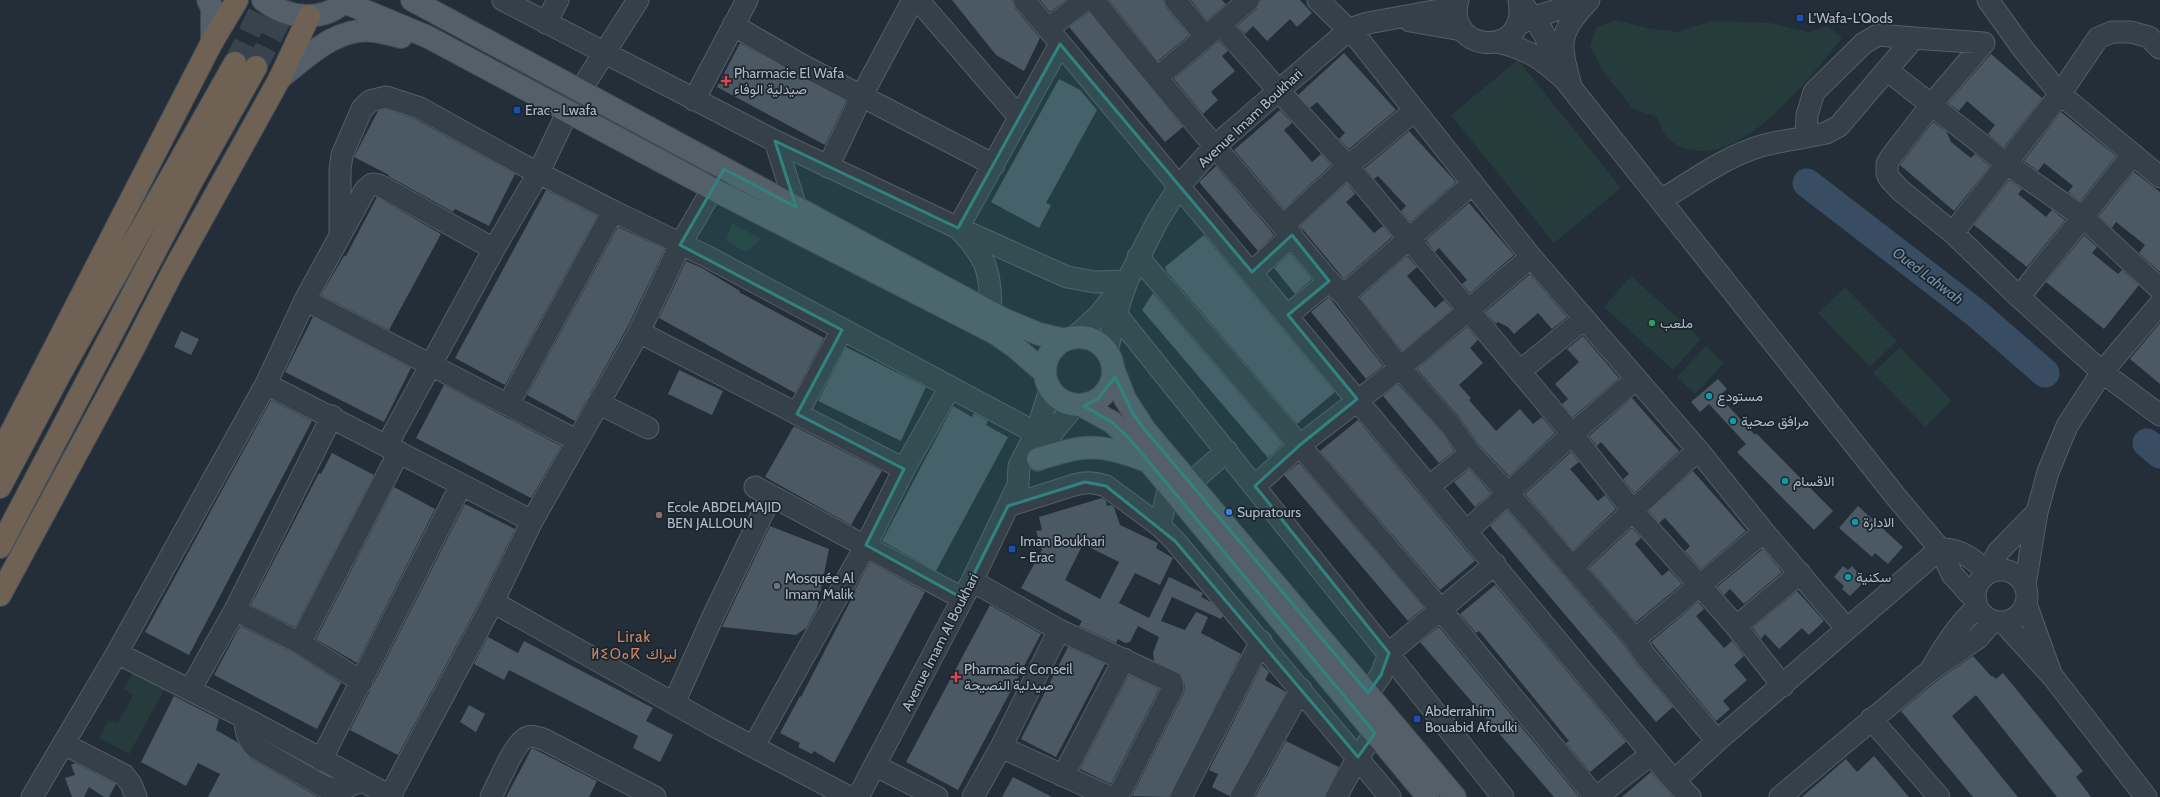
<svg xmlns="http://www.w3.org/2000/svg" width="2160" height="797" font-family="Cabin,Vazirmatn,'Noto Sans Tifinagh',sans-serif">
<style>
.green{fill:#263b3b}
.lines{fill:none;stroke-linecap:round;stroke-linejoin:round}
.river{stroke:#394d62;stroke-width:29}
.building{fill:#4b5965;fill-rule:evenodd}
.highway-tunnel{stroke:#38434e;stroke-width:22;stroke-dasharray:22 11;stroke-linecap:butt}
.minor-casing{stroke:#545e67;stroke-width:23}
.major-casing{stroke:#3f4952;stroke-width:24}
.highway-casing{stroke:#414b54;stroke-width:24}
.minor{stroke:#364049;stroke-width:21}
.major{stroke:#545f69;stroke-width:22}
.highway{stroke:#6f6254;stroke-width:22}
.marked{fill:#2f847f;fill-opacity:0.2;stroke:#2f847f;stroke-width:3;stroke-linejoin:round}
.transit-dot{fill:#1a4fb4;stroke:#1b252e;stroke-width:1.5}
.health-dot{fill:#e0444e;stroke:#1b252e;stroke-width:1.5}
.leisure-dot{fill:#2e9e5b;stroke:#1b252e;stroke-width:1.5}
.culture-dot{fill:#0f9aa8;stroke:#1b252e;stroke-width:1.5}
.shop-dot{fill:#3f7fe0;stroke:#1b252e;stroke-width:1.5}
.education-dot{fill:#8d6e63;stroke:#1b252e;stroke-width:1.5}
.worship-dot{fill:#6b7280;stroke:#1b252e;stroke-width:1.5}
.labels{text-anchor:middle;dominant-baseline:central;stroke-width:3.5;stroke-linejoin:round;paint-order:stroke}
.poi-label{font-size:14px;fill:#b1bbc5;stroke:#1b252e;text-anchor:start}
.street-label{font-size:14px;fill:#b1bbc5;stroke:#1b252e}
.water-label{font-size:15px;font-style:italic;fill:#738ea8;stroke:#1b252e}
.neighbourhood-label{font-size:15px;letter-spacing:1px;fill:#ce8863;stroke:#1b252e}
</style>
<rect width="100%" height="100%" fill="#232e39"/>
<path class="green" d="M 1616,20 L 1647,28 L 1677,32 L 1711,21 L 1770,23 L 1808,32 L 1828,26 L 1842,38 C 1811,76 1747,161 1692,150 C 1671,146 1664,137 1657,117 L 1633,109 L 1603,71 L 1590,46 L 1597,27 Z
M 1518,60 L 1621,188 L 1554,243 L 1451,115 Z
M 732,223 L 761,239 L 746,252 L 726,241 Z
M 1631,276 L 1701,339 L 1673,370 L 1604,307 Z
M 1845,287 L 1897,341 L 1870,367 L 1818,313 Z
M 1706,346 L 1724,363 L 1695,394 L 1677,377 Z
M 1900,347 L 1952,401 L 1925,427 L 1873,373 Z
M 133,672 L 165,688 L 129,754 L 99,738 L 108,720 L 118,723 L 133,695 L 124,689 Z"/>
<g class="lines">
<path class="river" d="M 1807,183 L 1976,313 L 2045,373
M 2147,443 L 2160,454"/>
</g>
<path class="building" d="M 952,0 L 1012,0 L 1015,8 L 1040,38 L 1024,71 L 996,55 Z
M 1040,0 L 1066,0 L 1050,12 Z
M 1109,0 L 1163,0 L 1166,8 L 1189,35 L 1158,61 Z
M 1191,0 L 1222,0 L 1226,4 L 1207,20 Z
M 1261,0 L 1300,0 L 1312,13 L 1297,27 L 1290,19 L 1267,41 L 1253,26 L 1245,34 L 1237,26 L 1257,9 Z
M 1089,12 L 1183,127 L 1165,142 L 1069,27 Z
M 1219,41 L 1228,51 L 1222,56 L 1235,71 L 1211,92 L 1218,100 L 1203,114 L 1174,79 Z
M 740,43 L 846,101 L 825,145 L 717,87 Z
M 1344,53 L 1396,110 L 1349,149 L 1339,139 L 1345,133 L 1317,102 L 1310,108 L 1298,95 Z
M 1991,54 L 2042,98 L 2004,147 L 1988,134 L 1995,125 L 1967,101 L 1959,111 L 1948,103 Z
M 1059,79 L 1080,90 L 1097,110 L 1046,203 L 1051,205 L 1039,228 L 991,202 Z
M 386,109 L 415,119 L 515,174 L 489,226 L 455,209 L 453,212 L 388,176 L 389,175 L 354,157 L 378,111 Z
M 1280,110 L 1292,123 L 1284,130 L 1312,162 L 1321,154 L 1331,165 L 1284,209 L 1234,150 Z
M 2061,112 L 2116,156 L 2080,201 L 2068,192 L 2073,186 L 2044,163 L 2038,171 L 2024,161 Z
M 1933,122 L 1946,131 L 1951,142 L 1971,158 L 1975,154 L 1990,166 L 1954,211 L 1900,165 Z
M 1409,131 L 1456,182 L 1410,222 L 1401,211 L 1406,206 L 1378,176 L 1374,179 L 1365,168 Z
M 1216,166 L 1274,235 L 1258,251 L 1199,182 Z
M 2134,172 L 2160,192 L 2160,272 L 2139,253 L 2145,245 L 2116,222 L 2112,228 L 2099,216 Z
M 2009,180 L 2022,189 L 2018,194 L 2046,217 L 2052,210 L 2065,220 L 2027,267 L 1974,225 Z
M 1347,183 L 1355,194 L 1346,202 L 1374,233 L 1383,226 L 1392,237 L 1344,279 L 1300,226 Z
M 546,190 L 597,216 L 505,385 L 455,358 Z
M 377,197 L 441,234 L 389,330 L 321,295 L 344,256 L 346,256 Z
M 1469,203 L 1514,255 L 1470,293 L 1462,284 L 1467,280 L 1439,248 L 1435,252 L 1426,240 Z
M 618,227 L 665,249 L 628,326 L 575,421 L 527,395 Z
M 1204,235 L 1335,392 L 1297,424 L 1167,272 L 1165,267 Z
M 2084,235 L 2097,247 L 2092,253 L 2118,274 L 2122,270 L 2139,285 L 2104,329 L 2046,282 Z
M 1290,253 L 1312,279 L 1295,294 L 1274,268 Z
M 1407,256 L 1417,267 L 1407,276 L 1435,308 L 1444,300 L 1452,309 L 1402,351 L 1360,297 Z
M 686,261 L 702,268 L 740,291 L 739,292 L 824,338 L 795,393 L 659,318 Z
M 1530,274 L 1567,317 L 1552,329 L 1538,313 L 1514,334 L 1508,327 L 1498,322 L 1496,324 L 1485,312 Z
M 1153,293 L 1283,444 L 1268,458 L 1142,310 Z
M 1329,297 L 1383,366 L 1366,379 L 1311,312 Z
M 313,317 L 411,368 L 384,422 L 285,372 Z
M 2160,323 L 2160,384 L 2130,359 Z
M 1467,327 L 1478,340 L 1470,348 L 1483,363 L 1459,385 L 1471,398 L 1469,400 L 1496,431 L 1520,409 L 1533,424 L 1542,417 L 1555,433 L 1509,476 L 1479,445 L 1461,419 L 1417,369 Z
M 181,331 L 199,339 L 191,355 L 174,347 Z
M 1583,336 L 1619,378 L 1573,417 L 1562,404 L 1568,399 L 1555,384 L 1579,362 L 1567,349 Z
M 846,347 L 926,387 L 901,441 L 818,401 Z
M 679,370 L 723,391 L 712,415 L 668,394 Z
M 1718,379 L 1727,389 L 1719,396 L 1755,435 L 1756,433 L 1833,511 L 1814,530 L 1737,452 L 1746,444 L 1709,404 L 1700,412 L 1691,402 Z
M 1398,384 L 1443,434 L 1454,451 L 1439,463 L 1383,396 Z
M 444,385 L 561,446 L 531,498 L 416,438 Z
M 1632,398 L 1679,451 L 1634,493 L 1623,479 L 1629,474 L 1601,442 L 1597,446 L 1589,436 Z
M 271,400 L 312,421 L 189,655 L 145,632 Z
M 953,406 L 972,417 L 974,413 L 988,421 L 986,425 L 1008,437 L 936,571 L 882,541 Z
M 1358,420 L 1475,561 L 1440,590 L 1320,451 Z
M 794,426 L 882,471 L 851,525 L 765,477 Z
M 1571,452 L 1579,462 L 1570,469 L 1598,501 L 1605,495 L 1616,509 L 1573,550 L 1525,494 Z
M 332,453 L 374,475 L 295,627 L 251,605 L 319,473 L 321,474 Z
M 1299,463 L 1424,608 L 1408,621 L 1284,475 Z
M 1469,469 L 1491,493 L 1475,507 L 1454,482 Z
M 1693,471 L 1746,531 L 1701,569 L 1685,551 L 1690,546 L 1665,518 L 1659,523 L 1649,511 Z
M 394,487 L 435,509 L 357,663 L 316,639 Z
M 1102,498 L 1106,501 L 1107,506 L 1111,505 L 1114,507 L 1120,525 L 1158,543 L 1156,548 L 1173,558 L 1160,585 L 1135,573 L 1119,603 L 1149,618 L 1169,577 L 1203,593 L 1201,597 L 1211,602 L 1223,616 L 1221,619 L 1172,597 L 1161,621 L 1185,630 L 1196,612 L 1208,617 L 1201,633 L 1241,654 L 1169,797 L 1132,796 L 1184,693 L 1185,686 L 1181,674 L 1154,661 L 1153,653 L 1159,637 L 1138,626 L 1130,642 L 1125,643 L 1118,639 L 1116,643 L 1079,626 L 1082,621 L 1021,588 L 1042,550 L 1036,531 L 1042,530 L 1039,517 ZM 1083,544 L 1119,562 L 1100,599 L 1065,580 Z
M 465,504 L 515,529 L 482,597 L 398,755 L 350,730 Z
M 1858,506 L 1903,547 L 1888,564 L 1875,553 L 1872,557 L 1839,528 Z
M 1507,510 L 1625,646 L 1635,662 L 1673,707 L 1656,722 L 1490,526 Z
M 770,526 L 829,549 L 817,608 L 806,628 L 796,635 L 722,627 Z
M 1632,528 L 1641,538 L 1635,544 L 1662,576 L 1669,570 L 1682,584 L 1636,622 L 1589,568 Z
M 1763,549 L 1782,572 L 1744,604 L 1730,589 L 1724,595 L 1717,587 Z
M 870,562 L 925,592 L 834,763 L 814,751 L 812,754 L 798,747 L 800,743 L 780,733 L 800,696 L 801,697 L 852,598 L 849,601 Z
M 1843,566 L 1848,570 L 1852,566 L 1865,581 L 1850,596 L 1842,589 L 1844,586 L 1834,577 Z
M 1495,585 L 1626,742 L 1590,772 L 1566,743 L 1569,741 L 1479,631 L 1476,633 L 1460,614 Z
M 1797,591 L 1824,621 L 1809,635 L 1802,628 L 1779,649 L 1765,634 L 1761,639 L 1753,628 Z
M 1698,602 L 1704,609 L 1696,616 L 1724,648 L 1732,641 L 1744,656 L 1734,665 L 1747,680 L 1723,701 L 1730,709 L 1716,721 L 1651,642 Z
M 990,605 L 1041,634 L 958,790 L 906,762 Z
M 240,626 L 294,653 L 341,683 L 317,729 L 214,675 Z
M 1439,627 L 1579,797 L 1554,797 L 1420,642 Z
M 488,637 L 518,653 L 524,641 L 653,708 L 646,721 L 673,735 L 660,762 L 633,748 L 638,736 L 509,670 L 504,680 L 474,664 Z
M 1068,647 L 1105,664 L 1056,757 L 1021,739 Z
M 1973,656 L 1992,677 L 1993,676 L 1996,679 L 2003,673 L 2083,771 L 2076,777 L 2091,797 L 2057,797 L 1976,695 L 1952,716 L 2018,797 L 1973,797 L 1901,711 L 1938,680 Z
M 1262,665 L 1269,672 L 1265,680 L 1286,692 L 1229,796 L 1212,787 L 1218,774 L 1209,770 Z
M 1129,675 L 1159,689 L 1111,784 L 1080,769 Z
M 174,696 L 219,719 L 216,730 L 237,742 L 250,758 L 318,797 L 208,797 L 220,774 L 198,763 L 186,786 L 141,762 Z
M 469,705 L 485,714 L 476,732 L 460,722 Z
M 1286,741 L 1339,767 L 1324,797 L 1255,797 Z
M 532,748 L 597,781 L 589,797 L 506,797 Z
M 1874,756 L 1909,797 L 1802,797 L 1846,759 L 1857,772 Z
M 75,763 L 116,784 L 109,797 L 104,797 L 89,787 L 84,797 L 72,797 L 65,778 L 75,775 L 71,765 Z
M 1651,772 L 1673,797 L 1622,797 Z
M 1013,777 L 1052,797 L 1002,797 Z"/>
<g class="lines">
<path class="highway-tunnel" d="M 235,63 L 265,0
M 256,67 L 290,0"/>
<defs>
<path id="minor" d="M 503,0 L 775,141 L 958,228 C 988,259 990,271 991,312
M 918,0 L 1019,117
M 1024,0 L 1674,781 L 1717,741 L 1940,549 C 1961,548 1974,560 1989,573
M 1094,0 C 1169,96 1251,187 1329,281 L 1344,295 L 1400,368 L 1452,427 L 1470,453 L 1508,493 L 1635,639 L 1644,654 L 1717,741
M 1175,0 L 1206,37
M 1318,0 L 1359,40 L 1531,257 L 1698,450 L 1764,532 L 1847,629
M 1458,0 C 1443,53 1530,60 1519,1
M 1519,0 L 1533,17 L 1543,32 L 1560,69
M 1988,0 L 2023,49 L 2060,94 L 2160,177
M 1410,21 L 1462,30
M 546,23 L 558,0
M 1521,23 C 1540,13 1562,11 1580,0
M 733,25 L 800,64 L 994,165
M 1221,25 L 1278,90 L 1348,166 L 1572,434 L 1633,511 L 1734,624 L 1783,686
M 1048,29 L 1085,0
M 1498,42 C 1530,50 1542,59 1565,80 L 1897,498 L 1940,549 L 1952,574 L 1976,601
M 1984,43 L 1931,105 L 1891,157 L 1887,164 L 1887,173 L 1889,178 L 1900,190 L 1953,233 L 2019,297 L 2102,372 L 2160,415
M 1060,44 L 958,228 L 1067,277 L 1095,282 L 1127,281
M 1888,71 L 2007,164 L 2084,218 L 2160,289
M 1158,77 L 1249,0
M 1571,86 C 1559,42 1557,35 1589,0
M 580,91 L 638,0
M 694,100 L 747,0
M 1806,137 L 1826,133 L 1839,126 L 1914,38 L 1984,43
M 775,141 L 796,207
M 828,167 L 862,95 L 913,0
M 1661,200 C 1693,181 1724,157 1761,146 C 1775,142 1791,140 1806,137 L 1807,115 L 1814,92 L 1864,43 L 1878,35 L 1914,38
M 613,211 L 708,257 L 1036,433
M 1284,225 L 1348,166 L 1414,111
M 340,232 L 340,170 L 342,155 L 362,109 L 370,101 L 386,97 L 420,108 L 517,162 L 613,211 L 508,405
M 1953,233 L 2060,94 L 2098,38 L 2112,32 L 2131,32 L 2149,37 L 2160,48
M 1138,257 L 1441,610 L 1595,797
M 1252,272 L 1292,235
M 1344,295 L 1472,184
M 2019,297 L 2133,154
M 305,300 L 576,440
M 1116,314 L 1503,797
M 1288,315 L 1329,281
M 639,332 L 904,469
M 1076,336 L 1098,316 L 1119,290
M 1107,351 L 1116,314 L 1127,281 L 1158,220 L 1180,185 L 1215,146 L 1350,29 L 1368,23 L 1456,7
M 1520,371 L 1584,319
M 266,384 L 532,521
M 598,403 L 648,428
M 797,414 L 842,330
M 387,445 L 494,249 L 539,172 L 568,111
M 1038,460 L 1052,433 L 1075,405
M 1190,483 L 1227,451
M 1255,486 L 1300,445 L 1400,368 L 1531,257
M 1430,486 L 1470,453
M 755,487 L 962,598
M 1008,506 L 1074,485 C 1086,482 1094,482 1106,486 L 1160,526 L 1175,541 L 1390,797
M 1160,526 L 1169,485
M 1467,531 L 1572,434 L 1636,379
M 1572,567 L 1698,450
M1975 596a26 26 0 1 1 52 0a26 26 0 1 1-52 0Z
M 1993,571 L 1993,562 L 1998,552 L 2037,512
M 972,581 L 1059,630 L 1172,682 L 1173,688 L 1118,797
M 2025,585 L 2037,512 L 2048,472 L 2067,426 L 2102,372 L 2160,304
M 493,602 L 714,726 L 849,797
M 2026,604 L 2050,671
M 235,610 L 300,643 L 362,682
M 2003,622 L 2053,677 L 2146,797
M 1736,627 L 1800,573
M 1635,639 L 1764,532
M 300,643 L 399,452
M 117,653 L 245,718 L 392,797
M 1932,668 C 1945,644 1958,625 1977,607
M 190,690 L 235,610 L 332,416
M 1368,693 L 1381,675 L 1389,653 L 1495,564
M 674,703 L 715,612 L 771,496
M 245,718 C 245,730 247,740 256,748 L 325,787 L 340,790 L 361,781
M 1871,719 L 1939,797
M 64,744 L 124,775 L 131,784 L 136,797
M 754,746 L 866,545 L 904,469 L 950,387
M 1001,747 L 1110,797
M 321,760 L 461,485
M 876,766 L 937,797
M 1063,776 L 1124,659
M 1674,781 L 1690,797
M 390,796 L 493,602 L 532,521 L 639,332 L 680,245 L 724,169
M 32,797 L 117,653 L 266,384 L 305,300 L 365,190 L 372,184 L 379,185 L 494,249
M 491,797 C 498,784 515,740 528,737 C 533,735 538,738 543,739 L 655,797
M 858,797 L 972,581 L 1008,506 L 1018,485 L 1019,466 L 1036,433 L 1050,390
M 973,797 L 1001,747 L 1059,630
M 1181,797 L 1261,641
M 1241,797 L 1301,689
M 1336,797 L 1358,757 L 1375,733
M 1597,797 L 1651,754
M 1780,797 L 1931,670 L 1978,638 L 1993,621"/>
<path id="major" d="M 208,0 L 212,8 L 212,42
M 263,0 C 286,18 323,24 346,0
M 412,0 L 1003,319 L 1039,334 L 1064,340
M 344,2 L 428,37 L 713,189 L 995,333 L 1015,347 L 1045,373
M 280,78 C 307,57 337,26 374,31 C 383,32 393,35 401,37
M1045 371a34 34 0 1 1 68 0a34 34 0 1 1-68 0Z
M 1113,368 L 1125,399 L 1145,430 L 1455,797
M 1081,405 L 1112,422 L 1129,438 L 1428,797
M 1038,459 C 1087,444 1099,443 1147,461"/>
<path id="highway" d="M 0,454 L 212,42 L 237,0
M 0,487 L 61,372 L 235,63
M 0,547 L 192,181 L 256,67
M 0,595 L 131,353 L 172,273 L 280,78 L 309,16"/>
</defs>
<use href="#minor" class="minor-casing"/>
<use href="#major" class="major-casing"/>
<use href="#highway" class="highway-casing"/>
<use href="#minor" class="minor"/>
<use href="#major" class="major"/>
<use href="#highway" class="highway"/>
</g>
<path class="marked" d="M 1060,44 L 1252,272 L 1292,235 L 1329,281 L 1288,315 L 1357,399 L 1300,445 L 1255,486 L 1389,653 L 1381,675 L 1368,693 L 1145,430 L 1133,414 L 1115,377 L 1098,399 L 1084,406 L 1112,422 L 1129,438 L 1375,733 L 1358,757 L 1175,541 L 1106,486 L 1085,482 L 1008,506 L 962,598 L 866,545 L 904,469 L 797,414 L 842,330 L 680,245 L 724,169 L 796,207 L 775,141 L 958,228 Z"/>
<g class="transit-dot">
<rect x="1796" y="14" width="8" height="8" rx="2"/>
<rect x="513" y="106" width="8" height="8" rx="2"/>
<rect x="1008" y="545" width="8" height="8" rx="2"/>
<rect x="1413" y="715" width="8" height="8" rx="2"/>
</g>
<g class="health-dot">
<path d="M724 75h4v4h4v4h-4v4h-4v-4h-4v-4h4z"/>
<path d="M954 671h4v4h4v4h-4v4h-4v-4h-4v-4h4z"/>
</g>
<circle class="leisure-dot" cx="1652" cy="323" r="4"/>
<g class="culture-dot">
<circle cx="1709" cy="396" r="4"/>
<circle cx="1733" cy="421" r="4"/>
<circle cx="1785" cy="481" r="4"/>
<circle cx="1855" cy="522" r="4"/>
<circle cx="1848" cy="577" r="4"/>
</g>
<circle class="shop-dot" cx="1229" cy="512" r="4"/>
<circle class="education-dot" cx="659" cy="515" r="4"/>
<circle class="worship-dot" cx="777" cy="586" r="4"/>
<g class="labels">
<g class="poi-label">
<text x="1808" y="18">L'Wafa-L'Qods</text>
<text x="734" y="73">Pharmacie El Wafa<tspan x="734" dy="16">صيدلية الوفاء</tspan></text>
<text x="525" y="110">Erac - Lwafa</text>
<text x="1660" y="323">ملعب</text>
<text x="1717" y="396">مستودع</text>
<text x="1741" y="421">مرافق صحية</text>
<text x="1793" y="481">الاقسام</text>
<text x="667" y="507">Ecole ABDELMAJID<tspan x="667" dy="16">BEN JALLOUN</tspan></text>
<text x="1237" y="512">Supratours</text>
<text x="1863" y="522">الادارة</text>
<text x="1020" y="541">Iman Boukhari<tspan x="1020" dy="16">- Erac</tspan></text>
<text x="1856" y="577">سكنية</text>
<text x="785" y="578">Mosquée Al<tspan x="785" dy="16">Imam Malik</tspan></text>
<text x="964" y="669">Pharmacie Conseil<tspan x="964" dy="16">صيدلية النصيحة</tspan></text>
<text x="1425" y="711">Abderrahim<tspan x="1425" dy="16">Bouabid Afoulki</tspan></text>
</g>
<g class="street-label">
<text transform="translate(1250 118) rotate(-43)">Avenue Imam Boukhari</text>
<text transform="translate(940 642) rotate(-63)">Avenue Imam Al Boukhari</text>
</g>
<g class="water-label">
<text transform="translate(1928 276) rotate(37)">Oued Lahwah</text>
</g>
<g class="neighbourhood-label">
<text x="634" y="637">Lirak<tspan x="634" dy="17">ⵍⵉⵔⴰⴽ ليراك</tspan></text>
</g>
</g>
</svg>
